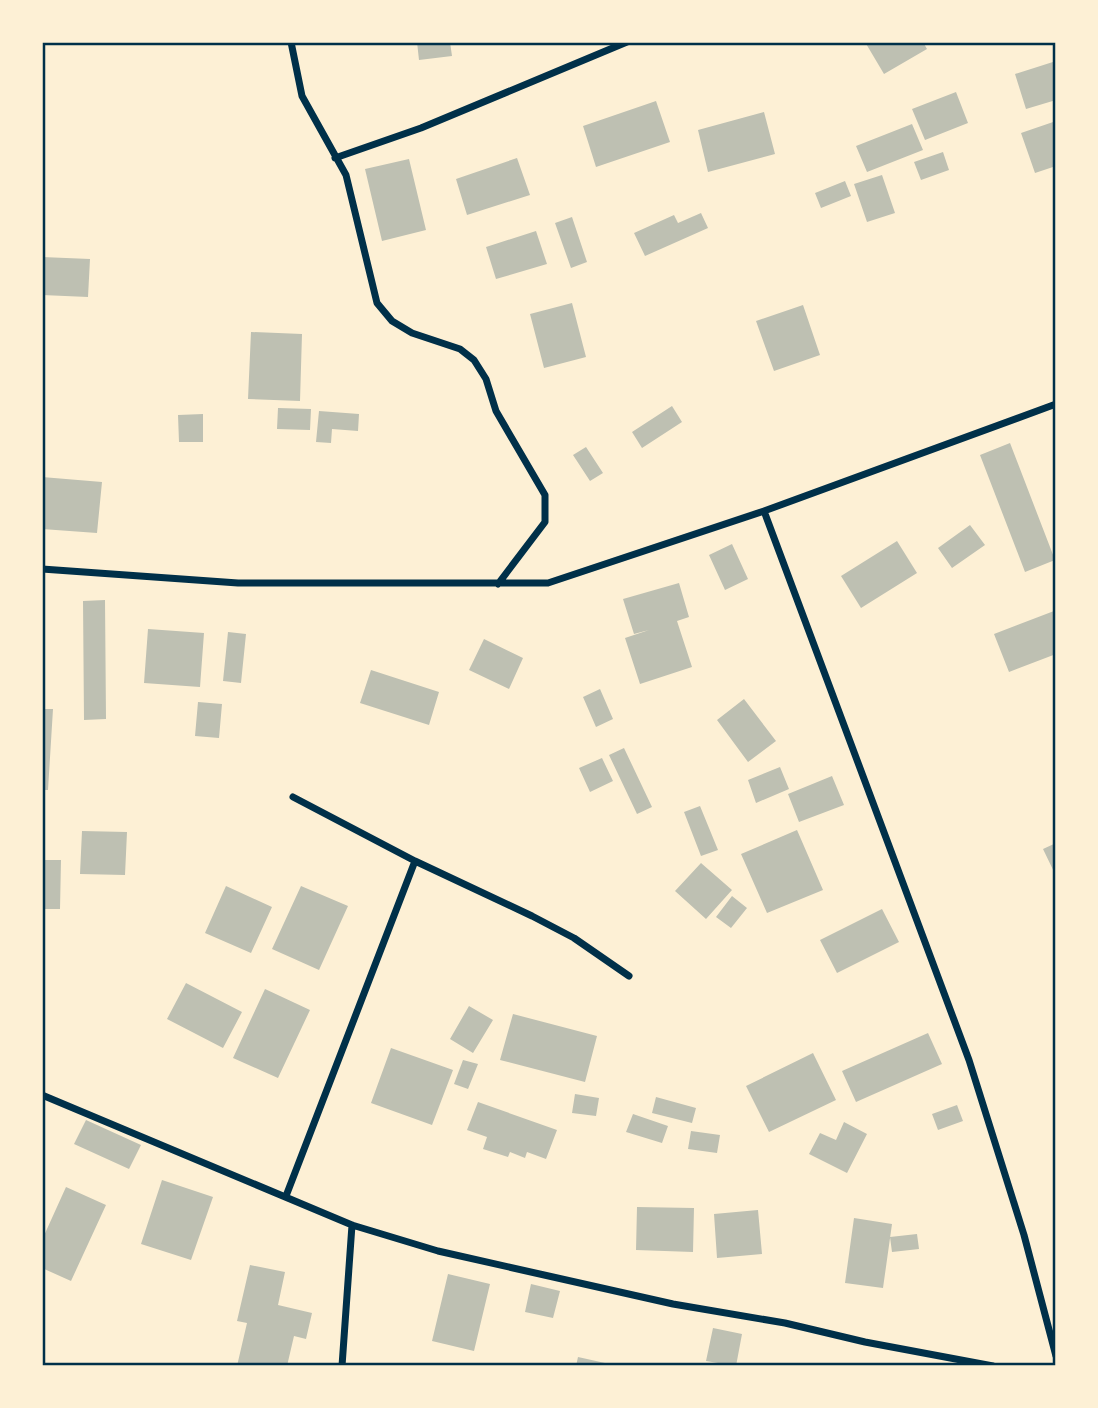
<svg xmlns="http://www.w3.org/2000/svg" width="1098" height="1408" font-family="Mulish,sans-serif">
<style>
.building{fill:#bec0b2}
.lines{fill:none;stroke-linecap:round;stroke-linejoin:round}
.minor{stroke:#003049;stroke-width:7}
.neatline{fill:none;stroke:#003049;stroke-width:2.5}
</style>
<rect width="100%" height="100%" fill="#fdf0d5"/>
<path class="building" d="M 417,42 L 450,42 L 452,56 L 419,60 Z
M 865,42 L 923,42 L 927,49 L 884,74 Z
M 1056,61 L 1056,100 L 1026,109 L 1015,74 Z
M 956,92 L 968,123 L 925,140 L 912,109 Z
M 656,101 L 670,142 L 596,167 L 583,126 Z
M 764,112 L 775,154 L 708,172 L 698,130 Z
M 1056,121 L 1056,166 L 1035,173 L 1021,133 Z
M 912,124 L 923,150 L 867,172 L 856,146 Z
M 943,152 L 949,170 L 921,180 L 914,162 Z
M 517,158 L 530,195 L 467,215 L 456,179 Z
M 409,159 L 426,230 L 382,241 L 365,169 Z
M 882,175 L 895,213 L 867,222 L 854,184 Z
M 845,181 L 851,196 L 821,208 L 815,193 Z
M 701,213 L 708,228 L 645,256 L 634,233 L 674,215 L 678,223 Z
M 572,217 L 587,262 L 571,268 L 555,223 Z
M 536,231 L 547,264 L 496,279 L 486,247 Z
M 42,257 L 90,259 L 88,297 L 42,295 Z
M 572,303 L 586,357 L 544,368 L 530,314 Z
M 803,305 L 820,355 L 774,371 L 756,321 Z
M 251,332 L 302,334 L 300,401 L 248,399 Z
M 672,406 L 682,422 L 642,448 L 632,432 Z
M 278,408 L 311,409 L 310,430 L 277,429 Z
M 319,411 L 359,414 L 358,431 L 332,429 L 331,443 L 316,442 Z
M 203,414 L 203,442 L 179,442 L 178,415 Z
M 1010,443 L 1055,560 L 1025,572 L 980,455 Z
M 586,447 L 603,473 L 590,481 L 573,455 Z
M 42,477 L 102,482 L 97,533 L 42,529 Z
M 970,525 L 985,545 L 952,568 L 938,548 Z
M 897,541 L 917,573 L 861,608 L 841,576 Z
M 732,544 L 748,579 L 725,590 L 709,555 Z
M 679,583 L 689,617 L 677,621 L 692,667 L 640,684 L 625,638 L 649,630 L 634,634 L 623,599 Z
M 105,600 L 106,719 L 84,720 L 83,601 Z
M 1054,611 L 1056,654 L 1009,672 L 994,634 Z
M 148,629 L 204,633 L 200,687 L 144,683 Z
M 228,632 L 246,634 L 241,683 L 223,681 Z
M 484,639 L 523,658 L 509,689 L 469,670 Z
M 371,670 L 439,692 L 429,725 L 360,703 Z
M 600,689 L 613,719 L 596,727 L 583,697 Z
M 744,699 L 776,741 L 748,762 L 717,720 Z
M 198,702 L 222,704 L 219,738 L 195,736 Z
M 42,709 L 53,709 L 48,790 L 42,790 Z
M 624,748 L 652,807 L 637,814 L 609,755 Z
M 602,758 L 613,781 L 590,792 L 579,768 Z
M 780,767 L 789,789 L 756,803 L 748,780 Z
M 832,776 L 844,805 L 799,822 L 788,794 Z
M 700,806 L 718,850 L 701,856 L 684,812 Z
M 797,830 L 823,890 L 767,913 L 741,854 Z
M 82,831 L 127,832 L 125,875 L 80,874 Z
M 1056,843 L 1056,876 L 1043,849 Z
M 42,860 L 61,860 L 60,909 L 42,909 Z
M 701,863 L 732,890 L 706,919 L 675,891 Z
M 226,886 L 272,907 L 251,953 L 205,933 Z
M 301,886 L 348,906 L 319,970 L 272,949 Z
M 732,896 L 747,908 L 731,928 L 716,917 Z
M 882,909 L 899,942 L 837,973 L 820,940 Z
M 186,983 L 242,1012 L 223,1048 L 167,1019 Z
M 265,989 L 310,1010 L 278,1078 L 233,1058 Z
M 469,1006 L 493,1020 L 473,1053 L 450,1039 Z
M 513,1014 L 597,1036 L 585,1082 L 500,1060 Z
M 928,1033 L 942,1064 L 856,1102 L 842,1071 Z
M 391,1048 L 453,1070 L 432,1125 L 371,1103 Z
M 813,1053 L 836,1100 L 769,1132 L 746,1086 Z
M 463,1060 L 478,1064 L 468,1089 L 454,1084 Z
M 575,1094 L 599,1098 L 596,1116 L 572,1113 Z
M 656,1097 L 696,1108 L 692,1123 L 652,1113 Z
M 478,1102 L 557,1130 L 546,1159 L 527,1152 L 525,1158 L 510,1152 L 508,1157 L 483,1149 L 487,1137 L 467,1130 Z
M 957,1105 L 963,1121 L 938,1130 L 932,1114 Z
M 633,1114 L 668,1126 L 662,1143 L 626,1132 Z
M 86,1120 L 141,1145 L 129,1169 L 74,1144 Z
M 844,1122 L 867,1134 L 847,1173 L 809,1154 L 820,1133 L 836,1140 Z
M 691,1131 L 720,1135 L 717,1153 L 688,1149 Z
M 162,1180 L 213,1197 L 191,1260 L 141,1244 Z
M 66,1187 L 106,1205 L 71,1281 L 42,1268 L 42,1240 Z
M 637,1207 L 694,1208 L 693,1252 L 636,1250 Z
M 758,1210 L 762,1254 L 717,1258 L 714,1214 Z
M 854,1218 L 892,1224 L 883,1288 L 845,1283 Z
M 917,1234 L 919,1249 L 892,1252 L 890,1237 Z
M 250,1265 L 285,1272 L 278,1305 L 312,1313 L 306,1339 L 294,1336 L 287,1366 L 237,1366 L 247,1323 L 237,1321 Z
M 448,1274 L 490,1284 L 474,1351 L 432,1341 Z
M 531,1284 L 560,1291 L 553,1318 L 525,1312 Z
M 713,1328 L 742,1334 L 736,1366 L 706,1361 Z
M 578,1357 L 614,1365 L 614,1366 L 576,1366 Z"/>
<g class="lines">
<path class="minor" d="M 291,42 L 302,96 L 346,175 L 377,303 L 392,321 L 412,333 L 460,349 L 474,360 L 486,379 L 496,411 L 545,495 L 545,522 L 498,584
M 335,158 L 421,128 L 627,42
M 764,511 L 969,1060 L 1024,1235 L 1056,1356
M 42,569 L 238,583 L 548,583 L 764,511 L 1056,404
M 293,797 L 415,861 L 532,916 L 574,938 L 629,976
M 42,1095 L 352,1225 L 438,1251 L 673,1304 L 785,1323 L 865,1342 L 993,1366
M 286,1196 L 415,861
M 342,1366 L 352,1225"/>
</g>
<rect width="1098" height="1408" fill="none" stroke="#fdf0d5" stroke-width="88"/>
<rect x="44" y="44" width="1010" height="1320" class="neatline"/>
</svg>
